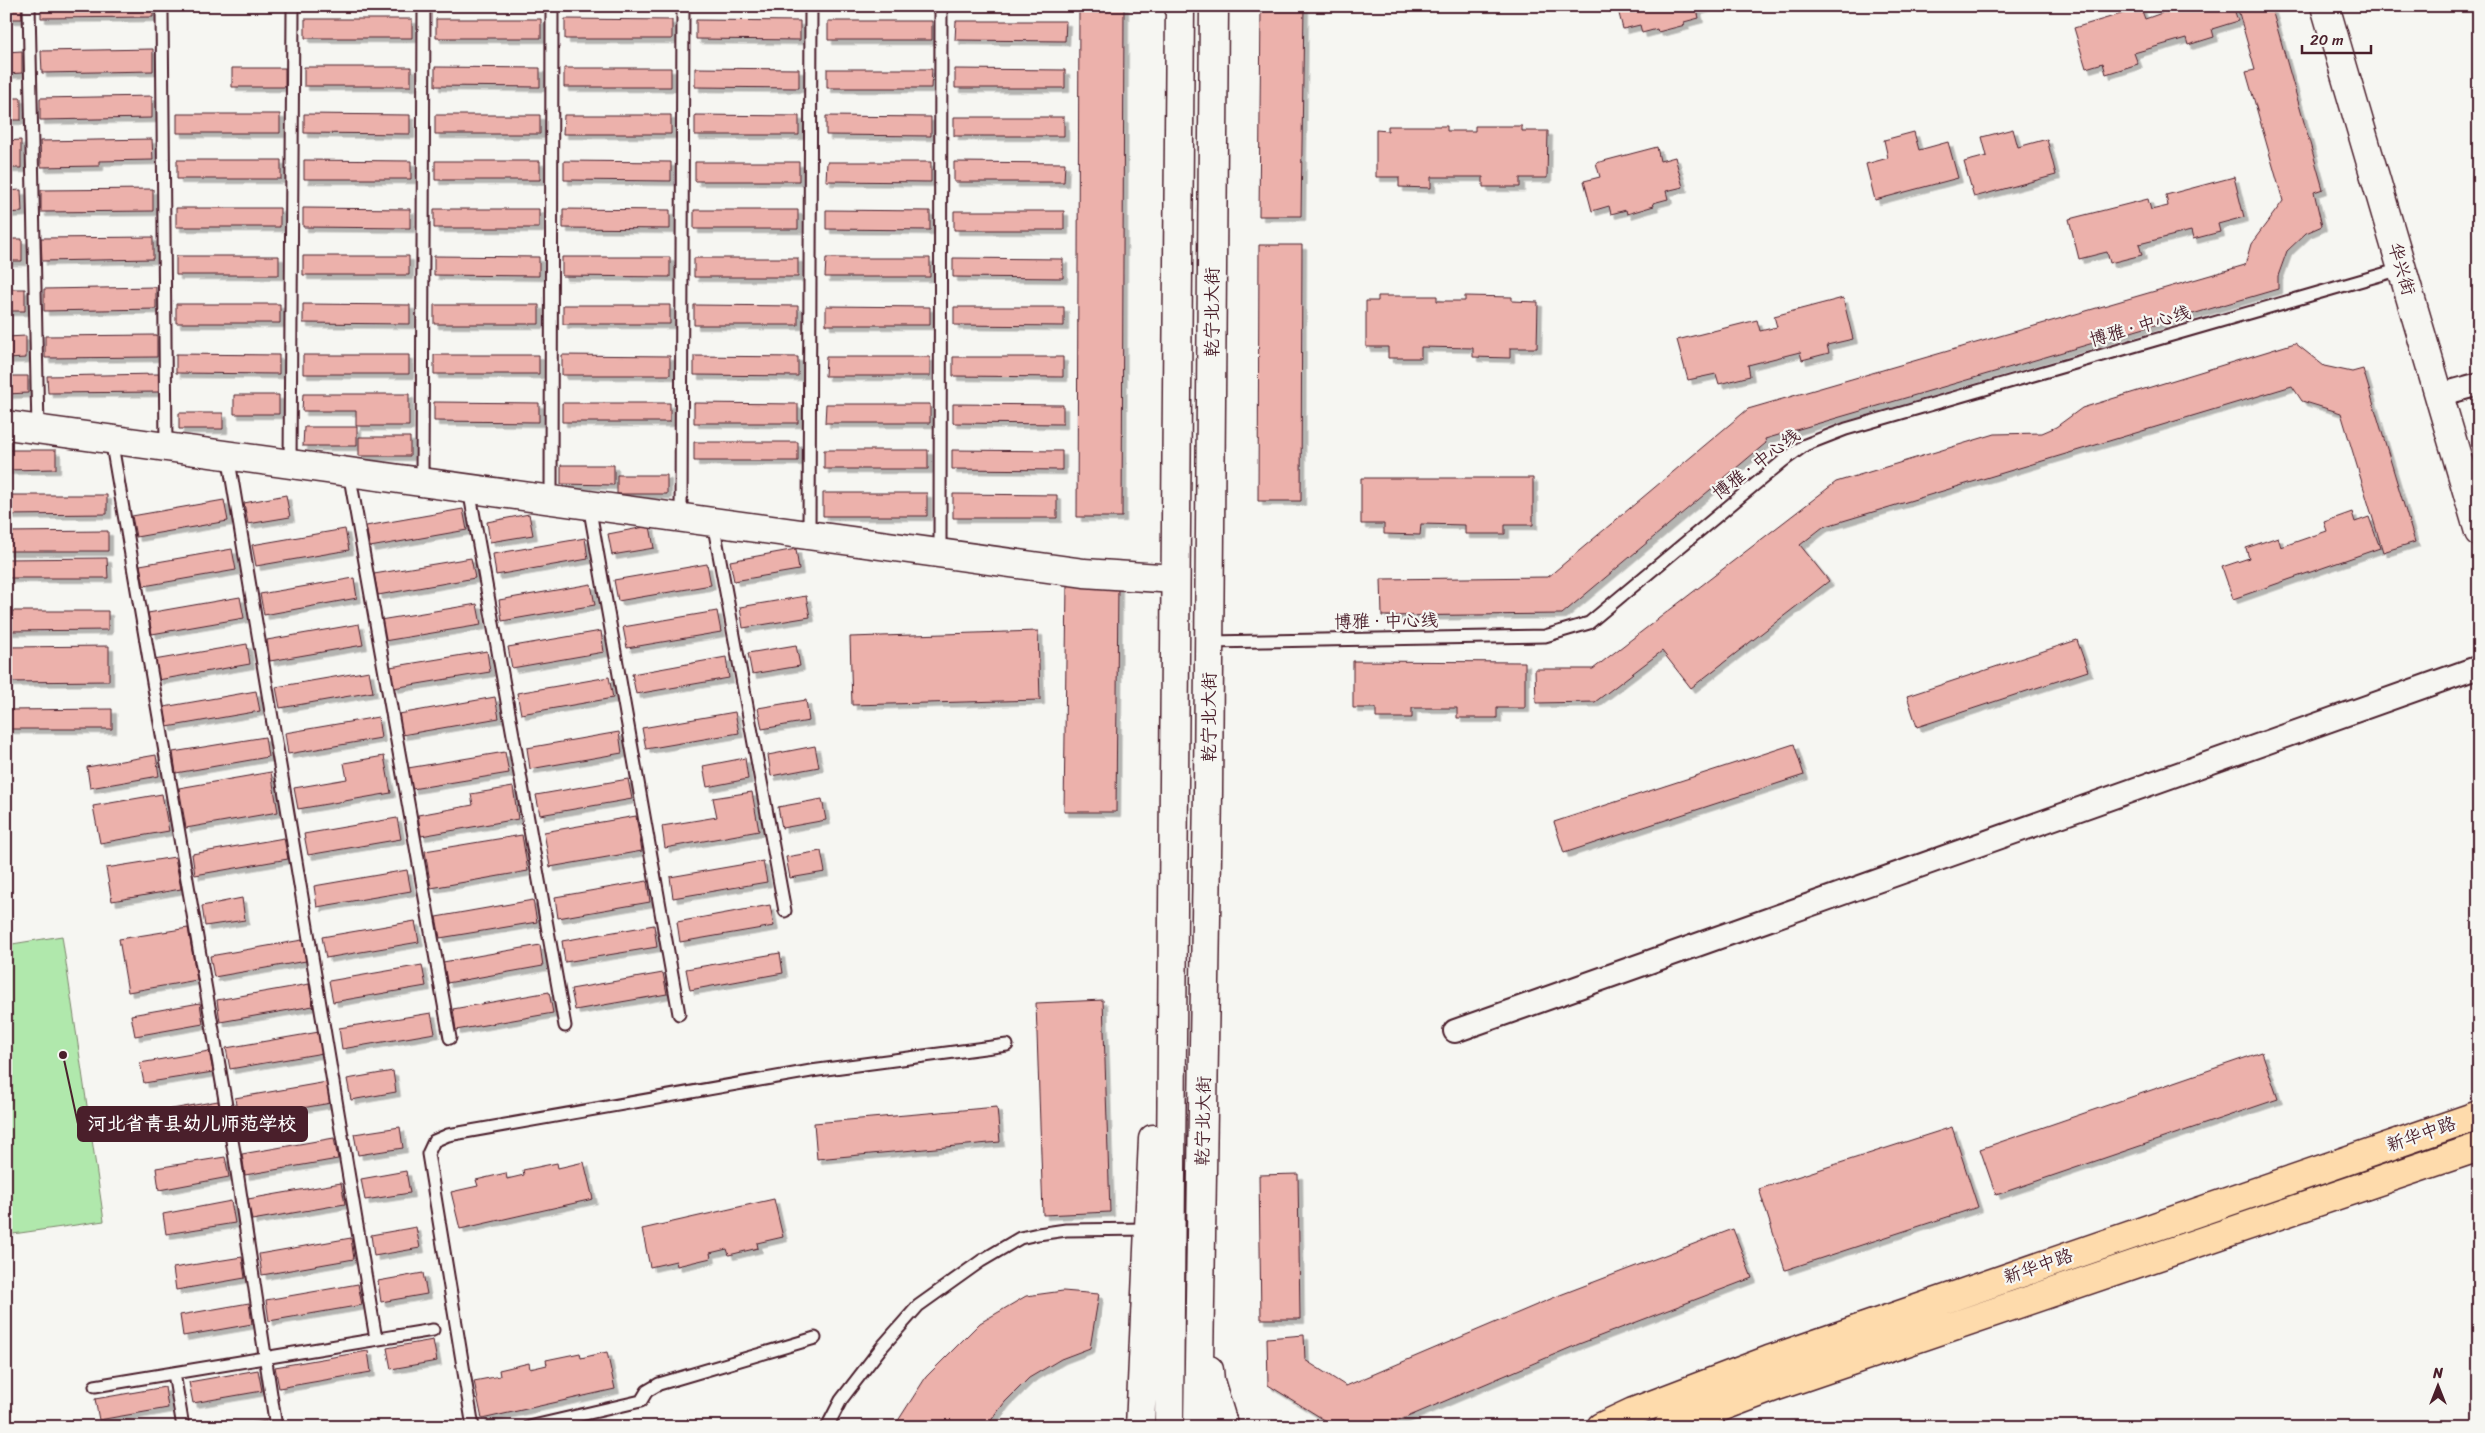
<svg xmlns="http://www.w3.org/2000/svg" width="2485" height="1433" font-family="Sriracha,'LXGW WenKai TC',sans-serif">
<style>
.green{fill:#b0e8ac;stroke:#7d846c}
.building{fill:#ecb1ab;stroke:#4a1f2b;filter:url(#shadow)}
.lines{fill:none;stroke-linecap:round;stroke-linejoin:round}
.service-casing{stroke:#4a1f2b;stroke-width:15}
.minor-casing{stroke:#4a1f2b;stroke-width:26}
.tertiary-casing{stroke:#4a1f2b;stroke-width:31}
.secondary-casing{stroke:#4a1f2b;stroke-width:31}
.primary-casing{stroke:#4a1f2b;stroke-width:31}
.service{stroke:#f6f6f2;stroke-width:11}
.minor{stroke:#f6f6f2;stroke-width:22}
.tertiary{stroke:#f6f6f2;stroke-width:28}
.secondary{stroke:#f6f6f2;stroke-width:28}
.primary{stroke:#fedbac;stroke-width:28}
.labels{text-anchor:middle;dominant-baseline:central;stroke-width:4.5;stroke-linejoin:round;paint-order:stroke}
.street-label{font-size:18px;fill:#4a1f2b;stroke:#f6f6f2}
.leader{fill:none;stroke:#4a1f2b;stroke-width:2}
.callout-dot{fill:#4a1f2b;stroke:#f6f6f2;stroke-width:2}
.callout{fill:#4a1f2b;stroke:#4a1f2b;stroke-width:2}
.callout-label{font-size:19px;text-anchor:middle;font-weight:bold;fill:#fff}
</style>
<defs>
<filter id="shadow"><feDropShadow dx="4.5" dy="4.5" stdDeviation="0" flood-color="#0004"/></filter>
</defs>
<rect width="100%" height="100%" fill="#f6f6f2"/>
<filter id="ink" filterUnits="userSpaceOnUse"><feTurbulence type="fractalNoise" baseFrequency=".02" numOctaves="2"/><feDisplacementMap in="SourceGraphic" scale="10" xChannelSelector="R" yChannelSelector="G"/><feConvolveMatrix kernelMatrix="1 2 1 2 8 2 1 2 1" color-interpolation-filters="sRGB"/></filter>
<g filter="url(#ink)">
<path class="green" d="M 62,936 L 104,1221 L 6,1235 L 6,945 Z"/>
<path class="building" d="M 6,6 L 21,6 L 22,19 L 6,19 Z
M 41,6 L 153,6 L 153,17 L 41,18 Z
M 1079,6 L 1124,6 L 1122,517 L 1077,517 Z
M 1261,6 L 1304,6 L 1301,216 L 1259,216 Z
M 1617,6 L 1711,6 L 1697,10 L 1699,18 L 1684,22 L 1685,25 L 1658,32 L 1657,29 L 1642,33 L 1640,25 L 1623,29 Z
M 2160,6 L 2233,6 L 2238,21 L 2212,29 L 2214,37 L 2188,45 L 2186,38 L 2134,53 L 2138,64 L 2106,74 L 2103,63 L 2086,68 L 2074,28 L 2141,8 L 2145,19 L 2162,13 Z
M 2237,6 L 2271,6 L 2323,189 L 2314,192 L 2322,226 L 2306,233 L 2287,251 L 2278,276 L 2278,289 L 1765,439 L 1766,443 L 1562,614 L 1382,616 L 1381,579 L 1548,577 L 1748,409 L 2245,265 L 2251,244 L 2283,201 L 2246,72 L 2255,70 Z
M 305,19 L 412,19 L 412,38 L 305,38 Z
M 436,19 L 541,19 L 541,38 L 436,38 Z
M 565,19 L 672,20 L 672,39 L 565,39 Z
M 696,20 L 800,21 L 800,40 L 696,39 Z
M 828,21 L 932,21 L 932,40 L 828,40 Z
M 956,21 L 1066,21 L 1065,41 L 955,40 Z
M 153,49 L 153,71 L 42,73 L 41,51 Z
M 22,51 L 22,73 L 6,74 L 6,52 Z
M 304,67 L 411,67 L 411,86 L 304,86 Z
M 435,67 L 540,68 L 540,87 L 435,86 Z
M 232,68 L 285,68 L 285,87 L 232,87 Z
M 564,68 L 671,68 L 671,87 L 564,87 Z
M 695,68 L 799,69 L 799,88 L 695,87 Z
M 827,69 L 932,69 L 931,88 L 827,88 Z
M 955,69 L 1065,70 L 1065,88 L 955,88 Z
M 152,96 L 152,118 L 40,120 L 40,98 Z
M 6,98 L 21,98 L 21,120 L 6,120 Z
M 177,114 L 280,114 L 280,133 L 177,133 Z
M 304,114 L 410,115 L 410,134 L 304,133 Z
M 435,115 L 540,115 L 540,134 L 435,134 Z
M 564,115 L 671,115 L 671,134 L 563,134 Z
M 695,115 L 799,116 L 799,135 L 695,135 Z
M 826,116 L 931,117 L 931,136 L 826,135 Z
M 954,117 L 1064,117 L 1064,136 L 954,136 Z
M 1388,126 L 1447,126 L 1447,131 L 1475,131 L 1475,126 L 1522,126 L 1522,131 L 1548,131 L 1547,178 L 1520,178 L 1520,187 L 1483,187 L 1483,177 L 1431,177 L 1431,188 L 1399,187 L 1399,177 L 1376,177 L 1376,130 L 1388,131 Z
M 2013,129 L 2018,147 L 2047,139 L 2056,175 L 1974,197 L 1964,162 L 1987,156 L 1982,137 Z
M 1914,132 L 1919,150 L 1948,142 L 1958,178 L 1875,200 L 1866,164 L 1888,158 L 1884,140 Z
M 152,139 L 153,160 L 99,161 L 99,166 L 41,167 L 40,141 Z
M 21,140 L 21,168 L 6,168 L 6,141 Z
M 1657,147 L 1660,161 L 1675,157 L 1683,187 L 1666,191 L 1668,199 L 1653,203 L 1654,206 L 1627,214 L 1626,210 L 1611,214 L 1609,206 L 1592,211 L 1584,181 L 1600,177 L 1596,163 Z
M 177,160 L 281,160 L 281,179 L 177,179 Z
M 304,160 L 411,161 L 411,179 L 304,179 Z
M 435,161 L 540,161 L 540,180 L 435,180 Z
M 564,161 L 671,162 L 671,181 L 564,180 Z
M 695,162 L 799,162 L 799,181 L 695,181 Z
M 827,162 L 931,162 L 931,182 L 826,181 Z
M 954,162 L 1065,163 L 1064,182 L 954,182 Z
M 2234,177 L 2244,217 L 2218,224 L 2220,232 L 2193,239 L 2191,231 L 2139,244 L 2142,255 L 2110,263 L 2107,252 L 2079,259 L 2069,219 L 2148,199 L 2151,210 L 2168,206 L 2166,195 Z
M 153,189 L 153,211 L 41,212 L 41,190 Z
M 21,190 L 22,212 L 6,213 L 6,191 Z
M 176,208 L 280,208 L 280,227 L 176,227 Z
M 303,208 L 410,209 L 410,228 L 303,227 Z
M 434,209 L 539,209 L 539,228 L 434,228 Z
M 563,209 L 670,210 L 670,229 L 563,228 Z
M 694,210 L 798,210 L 798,229 L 694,229 Z
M 826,210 L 930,211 L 930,230 L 826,229 Z
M 954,211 L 1064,211 L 1064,230 L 954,230 Z
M 153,237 L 153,259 L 42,261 L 41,238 Z
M 6,239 L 22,239 L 22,261 L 6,261 Z
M 1259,245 L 1302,245 L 1301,501 L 1258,501 Z
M 176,256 L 279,256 L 279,275 L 176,275 Z
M 303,256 L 409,256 L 409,275 L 303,275 Z
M 434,256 L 539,257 L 539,276 L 434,275 Z
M 562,257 L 670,257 L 670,277 L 562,276 Z
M 694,258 L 798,258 L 798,277 L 694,277 Z
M 826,258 L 930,258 L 930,277 L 825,277 Z
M 953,258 L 1063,259 L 1063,278 L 953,277 Z
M 156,287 L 156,309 L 44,311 L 44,289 Z
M 6,289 L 25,289 L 25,311 L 6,311 Z
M 1378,296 L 1437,296 L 1437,301 L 1465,301 L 1465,296 L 1512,297 L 1512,301 L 1538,302 L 1537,348 L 1510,348 L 1510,358 L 1473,357 L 1473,348 L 1421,347 L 1421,358 L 1388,358 L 1388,347 L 1366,347 L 1366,301 L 1378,301 Z
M 1843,298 L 1853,339 L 1827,345 L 1829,353 L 1802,360 L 1800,352 L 1748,365 L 1750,376 L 1719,384 L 1716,374 L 1688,380 L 1677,340 L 1757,320 L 1760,331 L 1777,327 L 1774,316 Z
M 176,304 L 280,304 L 280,323 L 176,323 Z
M 303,304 L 410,305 L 410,324 L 303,323 Z
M 434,305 L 539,305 L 539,324 L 434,324 Z
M 563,305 L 670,305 L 670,324 L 563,324 Z
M 694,305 L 798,306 L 798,325 L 694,325 Z
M 826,306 L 930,307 L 930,325 L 826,325 Z
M 954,307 L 1064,307 L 1064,326 L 954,325 Z
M 157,335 L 157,357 L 45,358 L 45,336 Z
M 26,336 L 26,358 L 6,359 L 6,337 Z
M 2295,343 L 2324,366 L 2352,372 L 2363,369 L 2415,542 L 2383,552 L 2341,413 L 2302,401 L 2292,386 L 1823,527 L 1800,545 L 1829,581 L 1691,688 L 1662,651 L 1595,702 L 1536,703 L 1535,669 L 1593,669 L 1836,482 L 1995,434 L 2042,433 L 2056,427 L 2082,408 Z
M 176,354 L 279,355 L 279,374 L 176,373 Z
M 303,355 L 409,355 L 409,374 L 303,374 Z
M 434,355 L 539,355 L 539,374 L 434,374 Z
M 562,355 L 670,356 L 670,375 L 562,375 Z
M 694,356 L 798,357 L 798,376 L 694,375 Z
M 826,357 L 930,357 L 930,376 L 825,376 Z
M 953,357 L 1063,357 L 1063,377 L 953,376 Z
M 159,374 L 159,392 L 48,393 L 47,376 Z
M 6,376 L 28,376 L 28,393 L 6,394 Z
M 303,394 L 409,394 L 409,426 L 356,426 L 356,411 L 302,411 Z
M 234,395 L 279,395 L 279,414 L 234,414 Z
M 434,402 L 539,403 L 539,422 L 434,421 Z
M 562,403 L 670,403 L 670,422 L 562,422 Z
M 694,403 L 798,404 L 798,423 L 694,423 Z
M 826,404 L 930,404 L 930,423 L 825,423 Z
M 953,404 L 1063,405 L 1063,424 L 953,423 Z
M 179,413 L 223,413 L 223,429 L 179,429 Z
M 304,427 L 357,427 L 357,446 L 303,446 Z
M 359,437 L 410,437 L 410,456 L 359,456 Z
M 694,442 L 798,442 L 798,461 L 694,461 Z
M 6,450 L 56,450 L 56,469 L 6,470 Z
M 824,450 L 928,450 L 928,469 L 824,469 Z
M 952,450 L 1062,451 L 1062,470 L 952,469 Z
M 561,465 L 614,465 L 614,485 L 561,484 Z
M 617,475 L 667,475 L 667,494 L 617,494 Z
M 1361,478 L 1533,478 L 1533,525 L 1505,525 L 1505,534 L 1465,534 L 1465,525 L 1421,524 L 1420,535 L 1384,534 L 1384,524 L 1361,524 Z
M 823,493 L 927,493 L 927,516 L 823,516 Z
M 953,494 L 1057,495 L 1057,518 L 953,518 Z
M 6,495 L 107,495 L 107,514 L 6,515 Z
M 286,495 L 290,517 L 248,524 L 244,503 Z
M 224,500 L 228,521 L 136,537 L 132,516 Z
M 463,509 L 467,530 L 370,547 L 366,526 Z
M 2352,512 L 2355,522 L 2369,517 L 2380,548 L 2233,599 L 2222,567 L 2249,558 L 2246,548 L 2278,537 L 2281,547 L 2327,531 L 2324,522 Z
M 529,514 L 533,535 L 490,542 L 487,522 Z
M 650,526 L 654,548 L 612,555 L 608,534 Z
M 345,529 L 349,550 L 256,566 L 252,545 Z
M 108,531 L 108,551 L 6,551 L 6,532 Z
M 585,538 L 588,559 L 496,575 L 493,554 Z
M 232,549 L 236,570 L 144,586 L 140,565 Z
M 796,549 L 799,570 L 734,581 L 730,561 Z
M 107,558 L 108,578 L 6,578 L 6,559 Z
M 471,558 L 475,578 L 378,595 L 374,574 Z
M 707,564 L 711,585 L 618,601 L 614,580 Z
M 354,578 L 357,598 L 264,615 L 260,594 Z
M 1067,583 L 1118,583 L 1116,812 L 1064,812 Z
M 591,584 L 595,605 L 502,621 L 499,600 Z
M 806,596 L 810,617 L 743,628 L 740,607 Z
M 240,597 L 244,618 L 152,634 L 148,613 Z
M 477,604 L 481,625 L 384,641 L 380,620 Z
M 6,611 L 108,611 L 108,630 L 6,631 Z
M 717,611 L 721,632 L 627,648 L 623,627 Z
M 359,624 L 363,645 L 270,661 L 267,640 Z
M 601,631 L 604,652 L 512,668 L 508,647 Z
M 1038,631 L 1040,700 L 852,705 L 850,637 Z
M 2077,640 L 2088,671 L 1917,727 L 1907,696 Z
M 247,644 L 250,664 L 158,680 L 154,660 Z
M 796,645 L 800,666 L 752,674 L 748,653 Z
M 109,646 L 109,681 L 6,682 L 6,647 Z
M 487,651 L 490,672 L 393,688 L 390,667 Z
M 726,657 L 729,678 L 636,694 L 632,674 Z
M 1353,661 L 1525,662 L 1525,708 L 1497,708 L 1497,718 L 1457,718 L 1457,708 L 1412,708 L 1412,718 L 1376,718 L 1376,708 L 1353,708 Z
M 369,671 L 373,692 L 280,708 L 276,687 Z
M 609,677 L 613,698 L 521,714 L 517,693 Z
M 256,691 L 260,711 L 167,727 L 164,707 Z
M 495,697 L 499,718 L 402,735 L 399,714 Z
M 806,700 L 809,721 L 762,729 L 758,708 Z
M 112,709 L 112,729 L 8,729 L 8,710 Z
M 735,712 L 739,733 L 646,749 L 642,728 Z
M 378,717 L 381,738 L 288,754 L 285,733 Z
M 619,732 L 622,753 L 530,769 L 527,748 Z
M 265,737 L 268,757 L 176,773 L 173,752 Z
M 1794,744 L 1804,775 L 1564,853 L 1554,822 Z
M 815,746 L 819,767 L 771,776 L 768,755 Z
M 505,752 L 509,773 L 412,789 L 408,768 Z
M 156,755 L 159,776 L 90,788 L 87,767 Z
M 384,756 L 391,793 L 298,809 L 294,788 L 347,779 L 344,763 Z
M 745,758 L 748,779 L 707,787 L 703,766 Z
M 271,772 L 278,812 L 186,828 L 179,788 Z
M 628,779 L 632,799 L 540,815 L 536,795 Z
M 513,787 L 518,819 L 421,836 L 418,815 L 473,805 L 471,794 Z
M 752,792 L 759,831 L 665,848 L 662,826 L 717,817 L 713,798 Z
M 162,794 L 169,831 L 100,843 L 93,806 Z
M 822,799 L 826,820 L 782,828 L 778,807 Z
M 636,816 L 642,851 L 550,867 L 544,832 Z
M 397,818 L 401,839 L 308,855 L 304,834 Z
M 522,835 L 528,871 L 431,888 L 425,851 Z
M 284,838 L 288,859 L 195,875 L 192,854 Z
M 821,851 L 825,872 L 790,878 L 786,857 Z
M 175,857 L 181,889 L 112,901 L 106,868 Z
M 763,861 L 767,882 L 673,898 L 670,877 Z
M 407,870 L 411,891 L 317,907 L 314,886 Z
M 647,881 L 650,902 L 558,918 L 555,897 Z
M 242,898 L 245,920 L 205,926 L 202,906 Z
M 533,900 L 537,922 L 440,938 L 436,917 Z
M 770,905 L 774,926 L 680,942 L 677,922 Z
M 415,921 L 419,942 L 326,958 L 322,937 Z
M 654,925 L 657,947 L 565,962 L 562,941 Z
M 188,928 L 197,980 L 128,992 L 119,939 Z
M 302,940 L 306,961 L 214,977 L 210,956 Z
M 540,945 L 543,966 L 447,983 L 443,962 Z
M 780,953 L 783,973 L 690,990 L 686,969 Z
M 422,965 L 426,986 L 333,1002 L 329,981 Z
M 663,973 L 667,994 L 575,1010 L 571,989 Z
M 309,984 L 313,1006 L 220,1022 L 217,1000 Z
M 549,992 L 553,1013 L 456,1030 L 453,1009 Z
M 1103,1000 L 1110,1212 L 1043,1215 L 1036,1003 Z
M 200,1003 L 203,1024 L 135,1036 L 131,1015 Z
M 431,1013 L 435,1033 L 342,1049 L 339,1028 Z
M 319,1032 L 323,1053 L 230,1069 L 226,1048 Z
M 209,1051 L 213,1072 L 144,1083 L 140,1063 Z
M 2262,1052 L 2278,1099 L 1996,1195 L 1980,1149 Z
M 393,1071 L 396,1092 L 351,1100 L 347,1079 Z
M 327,1082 L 331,1103 L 238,1119 L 235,1098 Z
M 218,1101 L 222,1122 L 153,1134 L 149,1113 Z
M 997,1107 L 1000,1142 L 817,1159 L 814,1123 Z
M 400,1127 L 403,1148 L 358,1155 L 354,1134 Z
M 1952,1127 L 1978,1207 L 1785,1270 L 1759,1189 Z
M 334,1138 L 338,1159 L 245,1175 L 242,1154 Z
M 225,1157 L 229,1177 L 159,1190 L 156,1168 Z
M 584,1162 L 593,1199 L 460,1229 L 451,1192 L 478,1186 L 476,1180 L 506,1173 L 507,1179 L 524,1175 L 523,1170 L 557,1163 L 558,1168 Z
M 406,1171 L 410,1193 L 365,1200 L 361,1179 Z
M 1298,1174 L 1300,1319 L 1261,1319 L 1259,1175 Z
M 341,1183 L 345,1204 L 252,1220 L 248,1199 Z
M 774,1199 L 783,1237 L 757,1243 L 758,1248 L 729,1255 L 727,1249 L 710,1253 L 711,1258 L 677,1266 L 676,1261 L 650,1267 L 642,1229 Z
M 231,1201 L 235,1223 L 166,1234 L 163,1214 Z
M 416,1227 L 420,1248 L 374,1256 L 371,1235 Z
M 1733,1229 L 1752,1278 L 1579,1344 L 1384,1427 L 1336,1427 L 1268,1385 L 1267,1338 L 1304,1335 L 1305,1360 L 1346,1386 L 1560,1295 Z
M 351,1238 L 354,1259 L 262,1275 L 259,1254 Z
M 242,1257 L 245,1278 L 176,1290 L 173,1268 Z
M 423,1273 L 427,1294 L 381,1302 L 378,1281 Z
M 358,1284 L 362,1305 L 269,1321 L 266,1300 Z
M 1063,1291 L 1099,1294 L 1090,1348 L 1061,1359 L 1029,1378 L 1005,1402 L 986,1427 L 894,1427 L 926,1377 L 980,1323 L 1026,1296 Z
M 249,1303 L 252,1324 L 183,1336 L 180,1315 Z
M 433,1340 L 437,1361 L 391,1369 L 387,1348 Z
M 368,1351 L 371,1372 L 279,1388 L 275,1367 Z
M 607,1352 L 615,1389 L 482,1419 L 474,1381 L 500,1376 L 499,1370 L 529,1363 L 530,1369 L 547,1365 L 546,1360 L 580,1353 L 581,1358 Z
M 258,1370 L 262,1391 L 193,1403 L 189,1382 Z
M 165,1387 L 168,1408 L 99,1420 L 95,1399 Z
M 266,1421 L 267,1427 L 230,1427 Z"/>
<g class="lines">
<defs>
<path id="service" d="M 29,6 L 38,429
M 162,12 L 166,447
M 111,439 L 234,1152 L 276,1427
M 228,455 L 376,1339
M 290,464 L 293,10
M 349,472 L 450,1038
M 422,482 L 424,6
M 469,489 L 565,1026
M 551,499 L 552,6
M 589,505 L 679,1014
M 681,518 L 683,6
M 713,522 L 785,911
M 809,535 L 811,6
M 940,553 L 941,6
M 1209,642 L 1545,636 L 1589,623 L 1783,461 L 1805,445 L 1846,429 L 2401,269
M 174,1373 L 183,1427
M 95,1386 L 433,1330
M 473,1427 L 428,1154 L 434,1141 L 448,1135 L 811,1071 L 1007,1045
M 529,1427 L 641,1401 L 647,1391 L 659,1384 L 815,1338
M 827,1427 L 841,1400 L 881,1348 L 918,1306 L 981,1261 L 1020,1238 L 1038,1234 L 1066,1230 L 1149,1229"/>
<path id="minor" d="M 2439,395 L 2479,384
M 1455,1031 L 2479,667"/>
<path id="tertiary" d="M 2325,6 L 2479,532
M 6,425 L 1084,573 L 1175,579"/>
<path id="secondary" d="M 1209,1370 L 1210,1381 L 1224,1427
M 1140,1427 L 1153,1139
M 1169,1427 L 1180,6
M 1198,1427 L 1208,791 L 1214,6"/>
<path id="primary" d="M 1601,1427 L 1633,1412 L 1769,1360 L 2479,1115
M 1668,1427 L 1777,1386 L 2479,1147"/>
</defs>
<use href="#service" class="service-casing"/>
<use href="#minor" class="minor-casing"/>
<use href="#tertiary" class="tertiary-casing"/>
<use href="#secondary" class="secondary-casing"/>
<use href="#primary" class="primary-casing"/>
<use href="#service" class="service"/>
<use href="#minor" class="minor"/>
<use href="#tertiary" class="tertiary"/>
<use href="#secondary" class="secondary"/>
<use href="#primary" class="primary"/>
</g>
</g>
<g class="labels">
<g class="street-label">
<text transform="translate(2402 269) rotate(74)">华兴街</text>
<text transform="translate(1212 312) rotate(-90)">乾宁北大街</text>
<text transform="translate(2140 326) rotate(-16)">博雅 · 中心线</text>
<text transform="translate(1756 464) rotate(-37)">博雅 · 中心线</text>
<text transform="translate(1386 621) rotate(-1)">博雅 · 中心线</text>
<text transform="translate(1209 717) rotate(-90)">乾宁北大街</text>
<text transform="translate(1203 1121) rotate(-89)">乾宁北大街</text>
<text transform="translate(2421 1134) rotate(-19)">新华中路</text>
<text transform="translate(2038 1266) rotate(-19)">新华中路</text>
</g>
</g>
<path class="leader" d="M63 1055L78 1124"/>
<circle class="callout-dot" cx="63" cy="1055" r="5"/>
<rect class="callout" x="78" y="1107" width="229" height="34" rx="5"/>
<g class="callout-label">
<text x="192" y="1130">河北省青县幼儿师范学校</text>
</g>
<rect width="2485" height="1433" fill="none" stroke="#f6f6f2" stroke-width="25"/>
<rect x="12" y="12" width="2460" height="1408" fill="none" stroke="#4a1f2b" stroke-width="2" filter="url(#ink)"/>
<g transform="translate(2438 1386)" stroke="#f6f6f2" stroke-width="4" paint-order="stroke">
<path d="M0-4L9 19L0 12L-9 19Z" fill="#4a1f2b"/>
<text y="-8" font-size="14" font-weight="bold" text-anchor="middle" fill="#4a1f2b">N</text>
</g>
<path d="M2302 45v8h69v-8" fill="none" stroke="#4a1f2b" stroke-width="2.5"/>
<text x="2310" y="45" font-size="15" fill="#4a1f2b" stroke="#f6f6f2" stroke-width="4" paint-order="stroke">20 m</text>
</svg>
